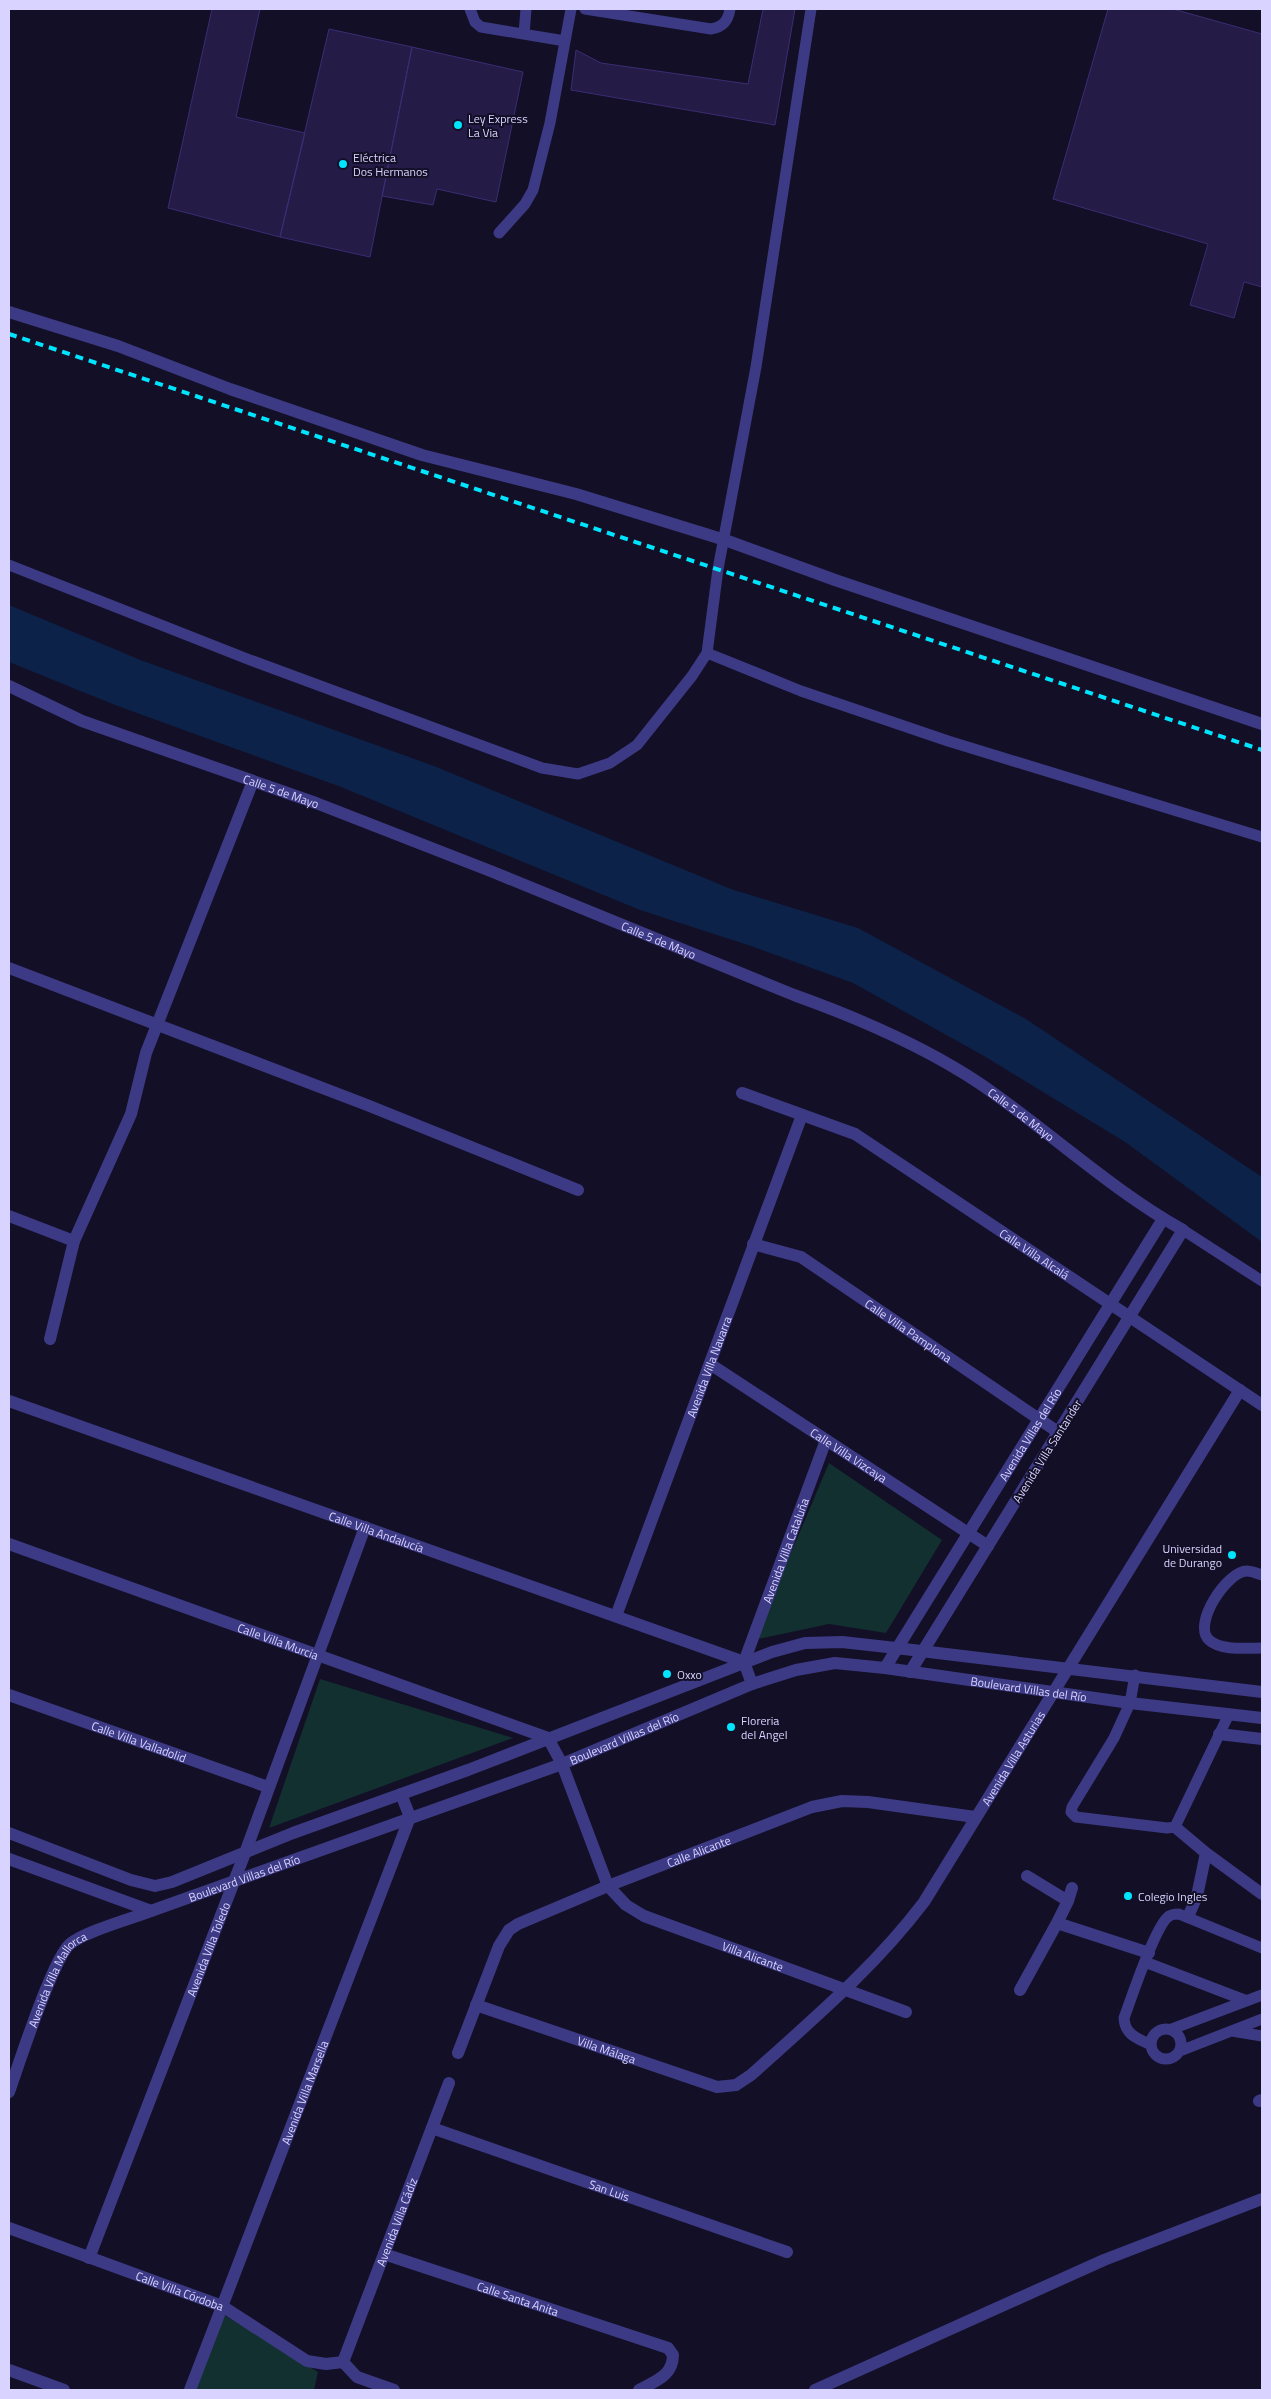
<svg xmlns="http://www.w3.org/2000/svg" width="1271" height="2399" font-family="'Titillium Web',sans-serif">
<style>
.green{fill:#12302f}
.water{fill:#0c2248}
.building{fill:#241b47;stroke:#3b2d73}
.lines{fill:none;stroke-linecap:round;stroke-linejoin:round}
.service{stroke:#3d3a85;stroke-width:11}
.pedestrian{stroke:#3d3a85;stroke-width:12}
.minor{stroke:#3d3a85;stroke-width:12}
.tertiary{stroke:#3d3a85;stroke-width:12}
.rail{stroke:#00e5ff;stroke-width:4;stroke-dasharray:8 6;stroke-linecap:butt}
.poi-dot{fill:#00e5ff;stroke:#130f26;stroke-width:2}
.labels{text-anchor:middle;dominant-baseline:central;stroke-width:4;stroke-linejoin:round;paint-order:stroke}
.poi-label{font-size:12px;fill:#d9d4ff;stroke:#130f26;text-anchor:start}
.street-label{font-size:12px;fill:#d9d4ff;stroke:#130f26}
</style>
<rect width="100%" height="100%" fill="#130f26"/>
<path class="green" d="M 829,1463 L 942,1540 L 886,1633 L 829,1624 L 754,1640 Z
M 320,1679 L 513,1738 L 269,1828 Z
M 224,2315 L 318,2372 L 314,2390 L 195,2390 Z"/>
<path class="water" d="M 9,605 L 143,661 L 434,766 L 731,889 L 858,928 L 1026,1019 L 1262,1177 L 1262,1242 L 1125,1142 L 984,1056 L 853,983 L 754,947 L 640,910 L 341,787 L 115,705 L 9,662 Z"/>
<path class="building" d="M 212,9 L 260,9 L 236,117 L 305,133 L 280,237 L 168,208 Z
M 763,9 L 795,9 L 775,125 L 571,90 L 576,50 L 601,63 L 748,84 Z
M 1108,9 L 1173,9 L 1262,34 L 1262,287 L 1244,282 L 1234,318 L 1190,305 L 1208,244 L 1053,199 Z
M 329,29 L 412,47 L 370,257 L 280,237 Z
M 412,47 L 523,72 L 496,202 L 437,189 L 433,205 L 382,196 Z"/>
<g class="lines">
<path class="service" d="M 470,9 L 475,22 L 481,27 L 565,41
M 585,9 L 711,29 C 723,27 728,21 730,9
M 524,34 L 526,9
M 499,233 L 525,204 L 533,190 L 550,123 L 571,9
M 9,565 L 250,660 L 542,768 L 578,774 L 610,763 L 637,745 L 692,676 L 707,653 L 718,569 L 756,367 L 811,9
M 707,653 L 801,691 L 948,741 L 1262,837
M 1183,1230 L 1262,1281
M 1262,1575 C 1258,1574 1252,1571 1247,1571 C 1227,1571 1192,1624 1209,1640 C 1221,1651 1247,1648 1262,1648
M 1135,1675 L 1130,1703 L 1114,1738 L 1072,1807 L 1071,1812 L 1076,1817 L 1167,1828 L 1175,1827 L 1229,1714
M 1145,1962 L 1247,2001
M1151 2044a15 15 0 1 1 30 0a15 15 0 1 1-30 0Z
M 1172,2029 L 1262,1995
M 1232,2031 L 1262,2036
M 1151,2045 C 1137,2038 1125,2035 1124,2018 C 1131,1999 1155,1927 1168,1917 C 1171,1914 1175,1914 1179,1914 L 1262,1948
M 1180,2051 L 1262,2019"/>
<path class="pedestrian" d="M 1219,1734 L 1262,1739
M 1175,1827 L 1206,1853 L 1262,1894
M 1027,1876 L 1068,1901 L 1057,1923
M 1068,1901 L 1072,1888
M 1188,1917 L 1197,1896 L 1206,1853
M 1020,1990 L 1057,1923 L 1149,1953
M 1259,2101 L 1262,2100"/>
<g class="minor">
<path d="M 9,312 L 118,346 L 230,389 L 422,455 L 576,494 L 725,540 L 835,580 L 1262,724"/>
<path id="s1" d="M 9,686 L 82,721 L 316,803 L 493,872 L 794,995 C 858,1018 922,1045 979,1083 C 1048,1130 1110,1189 1183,1230 L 910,1672"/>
<path d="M 9,968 L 367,1105 L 578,1190"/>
<path id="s2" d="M 742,1093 L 855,1134 L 1262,1405"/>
<path d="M 9,1216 L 74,1241"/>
<path id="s3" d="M 753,1244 L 801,1257 L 1058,1432"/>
<path d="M 50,1339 L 74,1241 L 131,1114 L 146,1053 L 253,781"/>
<path id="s4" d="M 710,1364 L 988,1546"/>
<path id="s5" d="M 9,1401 L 744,1662"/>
<path id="s6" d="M 9,1544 L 548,1738 L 562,1764 L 608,1886 L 626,1905 L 644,1916 L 906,2012"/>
<path id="s7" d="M 616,1616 L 802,1115"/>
<path id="s8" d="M 744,1662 L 826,1440"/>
<path d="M 744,1662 L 752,1684"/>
<path id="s9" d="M 885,1668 L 1163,1219"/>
<path id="s10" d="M 9,1695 L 268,1787"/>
<path id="s11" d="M 476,2005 L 717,2087 L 736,2085 L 751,2075 C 812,2020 874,1968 924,1902 L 1240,1390"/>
<path id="s12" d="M 458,2053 L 499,1946 L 509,1930 L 518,1924 L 608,1886 L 812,1807 L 842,1801 L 868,1802 L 975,1817"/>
<path id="s13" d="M 9,2092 C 19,2064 52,1960 70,1944 C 86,1931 131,1919 151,1911"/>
<path id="s14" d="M 432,2128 L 787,2252"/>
<path id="s15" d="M 9,2228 L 222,2306 L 307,2361 L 326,2364 L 343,2362"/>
<path id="s16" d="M 384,2254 L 668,2348 L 673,2355 C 673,2376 655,2381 639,2390"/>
<path id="s17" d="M 89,2258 L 245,1853 L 365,1527"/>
<path id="s18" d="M 343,2362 L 449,2083"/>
<path d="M 343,2362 L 357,2377 L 394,2390"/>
<path d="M 9,2370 L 64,2390"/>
<path id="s19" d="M 190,2390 L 410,1817 L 401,1794"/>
<path d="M 815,2390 L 1104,2260 L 1262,2199"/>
</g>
<g class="tertiary">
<path d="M 9,1833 L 131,1880 L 155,1886 L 172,1882 L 293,1833 L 468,1770 L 772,1652 L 805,1643 L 842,1642 L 896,1648 L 1262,1692"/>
<path id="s20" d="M 9,1859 L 151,1911 L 562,1764 L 752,1684 L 796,1670 L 835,1663 L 885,1668 L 1130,1703 L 1262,1718"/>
</g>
<path class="rail" d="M 9,334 L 1262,750"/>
</g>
<g class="poi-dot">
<circle cx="458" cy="125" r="5"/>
<circle cx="343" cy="164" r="5"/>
<circle cx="1232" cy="1555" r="5"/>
<circle cx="667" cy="1674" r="5"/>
<circle cx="731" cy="1727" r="5"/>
<circle cx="1128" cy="1896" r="5"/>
</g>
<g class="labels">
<g class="poi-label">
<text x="468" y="118">Ley Express<tspan x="468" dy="14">La Via</tspan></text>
<text x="353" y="157">Eléctrica<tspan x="353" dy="14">Dos Hermanos</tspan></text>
<text x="1222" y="1548" text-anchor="end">Universidad<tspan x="1222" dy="14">de Durango</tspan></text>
<text x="677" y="1674">Oxxo</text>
<text x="741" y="1720">Floreria<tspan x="741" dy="14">del Angel</tspan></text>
<text x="1138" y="1896">Colegio Ingles</text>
</g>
<g class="street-label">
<text stroke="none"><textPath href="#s1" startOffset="292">Calle 5 de Mayo</textPath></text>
<text stroke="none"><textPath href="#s1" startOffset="698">Calle 5 de Mayo</textPath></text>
<text stroke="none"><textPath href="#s1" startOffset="1102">Calle 5 de Mayo</textPath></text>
<text stroke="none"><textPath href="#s2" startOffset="336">Calle Villa Alcalá</textPath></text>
<text stroke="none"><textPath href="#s3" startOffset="180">Calle Villa Pamplona</textPath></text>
<text stroke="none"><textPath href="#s7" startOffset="266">Avenida Villa Navarra</textPath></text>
<text stroke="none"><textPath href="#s9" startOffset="275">Avenida Villas del Río</textPath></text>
<text transform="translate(1047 1451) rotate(-58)">Avenida Villa Santander</text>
<text stroke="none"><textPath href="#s4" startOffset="166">Calle Villa Vizcaya</textPath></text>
<text stroke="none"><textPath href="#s5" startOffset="390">Calle Villa Andalucía</textPath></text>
<text stroke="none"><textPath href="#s8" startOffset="119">Avenida Villa Cataluña</textPath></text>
<text stroke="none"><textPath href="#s6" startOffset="286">Calle Villa Murcia</textPath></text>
<text stroke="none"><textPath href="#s20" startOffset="1075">Boulevard Villas del Río</textPath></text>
<text stroke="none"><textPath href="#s20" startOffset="655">Boulevard Villas del Río</textPath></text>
<text stroke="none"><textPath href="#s10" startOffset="138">Calle Villa Valladolid</textPath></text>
<text stroke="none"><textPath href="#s11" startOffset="706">Avenida Villa Asturias</textPath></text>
<text stroke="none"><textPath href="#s12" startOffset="339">Calle Alicante</textPath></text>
<text stroke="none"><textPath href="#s20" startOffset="250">Boulevard Villas del Río</textPath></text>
<text stroke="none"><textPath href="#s17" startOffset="331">Avenida Villa Toledo</textPath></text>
<text stroke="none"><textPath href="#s6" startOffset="896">Villa Alicante</textPath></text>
<text stroke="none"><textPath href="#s13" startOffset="124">Avenida Villa Mallorca</textPath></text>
<text stroke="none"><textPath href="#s11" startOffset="138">Villa Málaga</textPath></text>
<text stroke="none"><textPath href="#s19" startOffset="319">Avenida Villa Marsella</textPath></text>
<text stroke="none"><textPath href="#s14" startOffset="188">San Luis</textPath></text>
<text stroke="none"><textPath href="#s18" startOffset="150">Avenida Villa Cádiz</textPath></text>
<text stroke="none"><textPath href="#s15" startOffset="182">Calle Villa Córdoba</textPath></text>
<text stroke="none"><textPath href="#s16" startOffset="141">Calle Santa Anita</textPath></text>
</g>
</g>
<rect width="1271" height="2399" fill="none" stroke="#d9d4ff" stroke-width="20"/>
</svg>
